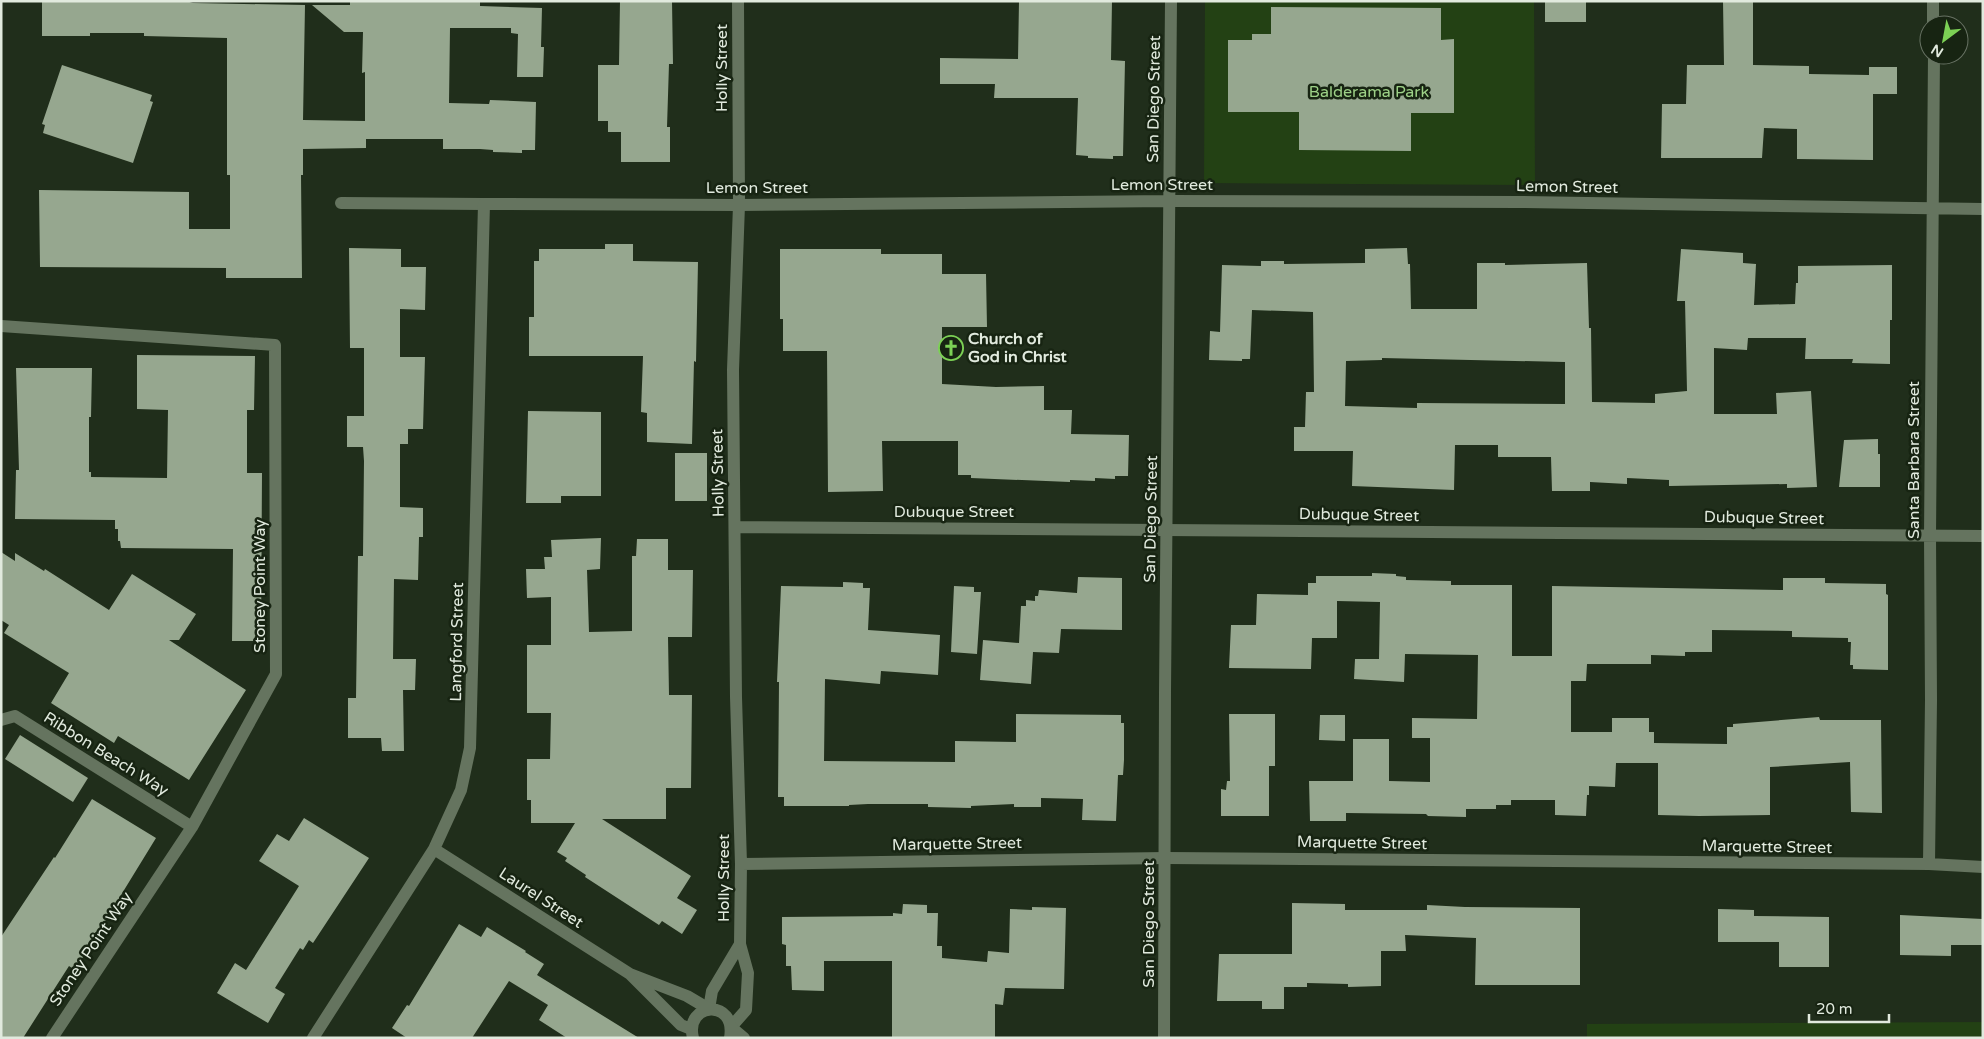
<svg xmlns="http://www.w3.org/2000/svg" width="1984" height="1039" font-family="'Varela Round',sans-serif">
<style>
.green{fill:#234114}
.building{fill:#96a78f;fill-rule:evenodd}
.lines{fill:none;stroke-linecap:round;stroke-linejoin:round}
.street{stroke:#65745f;stroke-width:12}
.secondary{stroke:#65745f;stroke-width:12}
.labels{text-anchor:middle;dominant-baseline:central;stroke-width:5;stroke-linejoin:round;paint-order:stroke}
.street-label{font-size:16px;fill:#e1eade;stroke:#172412}
.park-label{font-size:16px;fill:#9dd187;stroke:#172412}
.poi-label{font-size:16px;font-weight:bold;fill:#e1eade;stroke:#172412;text-anchor:start}
</style>
<rect width="100%" height="100%" fill="#202e1b"/>
<path class="green" d="M 1205,1 L 1534,1 L 1535,185 L 1204,183 Z
M 1983,1022 L 1983,1038 L 1587,1038 L 1587,1024 Z"/>
<path class="building" d="M 42,1 L 186,1 L 193,3 L 305,5 L 303,120 L 365,121 L 365,72 L 362,73 L 363,32 L 344,32 L 312,5 L 350,5 L 350,1 L 480,1 L 480,6 L 542,8 L 541,47 L 544,47 L 543,77 L 517,77 L 518,34 L 511,33 L 511,28 L 450,28 L 449,103 L 489,104 L 490,100 L 536,102 L 535,150 L 522,150 L 522,153 L 493,152 L 493,150 L 480,149 L 443,149 L 443,139 L 366,139 L 366,148 L 303,149 L 303,175 L 301,175 L 302,278 L 226,278 L 226,268 L 40,267 L 39,190 L 189,192 L 189,229 L 230,229 L 230,175 L 227,175 L 227,38 L 144,36 L 144,33 L 90,33 L 90,36 L 42,36 Z
M 620,1 L 672,1 L 673,64 L 669,64 L 667,127 L 670,127 L 670,162 L 621,162 L 621,132 L 608,132 L 608,121 L 598,121 L 598,65 L 619,65 Z
M 1019,1 L 1112,1 L 1111,60 L 1125,61 L 1123,156 L 1113,156 L 1113,159 L 1088,158 L 1088,156 L 1076,155 L 1078,98 L 994,98 L 995,84 L 940,84 L 940,58 L 1018,59 Z
M 1545,1 L 1586,1 L 1586,22 L 1545,22 Z
M 1723,1 L 1753,1 L 1753,65 L 1809,66 L 1809,74 L 1869,75 L 1869,67 L 1897,67 L 1897,94 L 1873,94 L 1873,160 L 1797,159 L 1797,129 L 1764,128 L 1762,158 L 1661,158 L 1662,104 L 1686,104 L 1687,65 L 1724,65 Z
M 1271,7 L 1441,8 L 1441,40 L 1454,39 L 1454,113 L 1411,113 L 1411,151 L 1299,150 L 1299,112 L 1228,112 L 1228,40 L 1252,40 L 1252,34 L 1271,34 Z
M 62,65 L 152,95 L 150,101 L 153,102 L 133,163 L 43,133 L 45,125 L 42,124 Z
M 605,244 L 633,244 L 633,261 L 698,262 L 696,362 L 694,361 L 692,444 L 647,442 L 647,413 L 641,412 L 643,356 L 529,356 L 529,317 L 534,317 L 534,261 L 539,261 L 539,249 L 605,249 Z
M 349,248 L 401,249 L 401,267 L 426,267 L 425,310 L 400,309 L 400,357 L 425,357 L 423,429 L 408,429 L 408,444 L 400,444 L 400,507 L 423,508 L 423,537 L 419,537 L 418,580 L 394,579 L 393,659 L 416,659 L 415,690 L 403,690 L 404,751 L 382,751 L 381,738 L 348,738 L 348,698 L 356,698 L 358,556 L 363,556 L 364,461 L 363,447 L 347,447 L 347,416 L 364,416 L 364,348 L 350,348 Z
M 1407,248 L 1408,264 L 1410,264 L 1411,309 L 1477,309 L 1477,263 L 1505,263 L 1505,265 L 1587,263 L 1589,328 L 1591,328 L 1592,402 L 1655,403 L 1655,394 L 1687,391 L 1685,301 L 1677,301 L 1681,249 L 1743,253 L 1743,263 L 1756,264 L 1754,305 L 1795,304 L 1796,283 L 1798,283 L 1798,266 L 1892,265 L 1892,320 L 1890,320 L 1890,364 L 1852,363 L 1853,359 L 1805,359 L 1806,338 L 1748,338 L 1747,350 L 1714,348 L 1714,414 L 1777,414 L 1776,393 L 1811,391 L 1817,487 L 1787,488 L 1787,484 L 1669,486 L 1669,480 L 1627,478 L 1627,484 L 1590,482 L 1590,491 L 1552,491 L 1551,457 L 1498,457 L 1498,445 L 1455,445 L 1454,490 L 1352,486 L 1353,451 L 1294,451 L 1294,427 L 1305,427 L 1306,392 L 1314,392 L 1313,312 L 1252,310 L 1250,359 L 1242,359 L 1242,361 L 1209,360 L 1210,331 L 1220,332 L 1222,265 L 1261,266 L 1261,261 L 1284,261 L 1284,264 L 1365,263 L 1365,249 ZM 1382,358 L 1565,362 L 1565,404 L 1417,403 L 1417,408 L 1345,406 L 1346,361 L 1382,360 Z
M 780,249 L 881,249 L 881,254 L 942,254 L 942,274 L 986,274 L 987,327 L 942,327 L 942,384 L 996,387 L 1044,386 L 1044,410 L 1072,410 L 1071,434 L 1129,435 L 1128,476 L 1115,476 L 1115,479 L 1095,478 L 1095,481 L 1070,480 L 1070,482 L 971,478 L 971,475 L 958,475 L 958,441 L 882,441 L 883,491 L 828,492 L 827,351 L 783,351 L 783,319 L 780,319 Z
M 137,355 L 255,356 L 254,410 L 247,410 L 247,473 L 262,473 L 261,641 L 232,641 L 233,549 L 121,548 L 120,541 L 118,541 L 118,529 L 115,529 L 115,520 L 15,519 L 16,470 L 19,470 L 16,368 L 92,368 L 91,417 L 89,417 L 89,472 L 91,472 L 91,477 L 167,478 L 168,410 L 137,409 Z
M 528,411 L 601,412 L 601,496 L 561,496 L 561,503 L 526,503 Z
M 1878,439 L 1878,454 L 1880,454 L 1880,487 L 1839,487 L 1844,440 Z
M 675,453 L 707,453 L 707,501 L 675,501 Z
M 601,538 L 600,569 L 587,570 L 589,632 L 632,631 L 632,556 L 636,556 L 637,539 L 668,539 L 668,570 L 693,570 L 692,637 L 668,637 L 669,695 L 692,695 L 691,788 L 666,788 L 666,819 L 602,819 L 691,876 L 677,898 L 697,910 L 682,934 L 662,921 L 659,925 L 585,877 L 586,875 L 565,861 L 567,858 L 557,852 L 575,823 L 531,823 L 531,800 L 527,800 L 527,759 L 550,759 L 551,713 L 527,713 L 527,645 L 551,645 L 551,597 L 527,598 L 526,569 L 545,569 L 544,557 L 552,557 L 551,540 Z
M 1,552 L 15,561 L 15,553 L 44,571 L 45,569 L 109,610 L 132,574 L 196,614 L 179,640 L 169,640 L 246,690 L 189,780 L 118,736 L 114,743 L 51,703 L 69,673 L 4,633 L 9,625 L 1,620 Z
M 1372,573 L 1396,574 L 1396,576 L 1406,577 L 1406,580 L 1451,581 L 1451,585 L 1512,585 L 1512,656 L 1552,656 L 1552,586 L 1783,590 L 1783,578 L 1825,578 L 1825,583 L 1886,584 L 1886,594 L 1888,595 L 1888,670 L 1853,669 L 1853,665 L 1850,665 L 1851,642 L 1848,642 L 1848,638 L 1792,637 L 1792,631 L 1712,630 L 1712,652 L 1685,652 L 1685,656 L 1651,655 L 1651,664 L 1587,664 L 1586,681 L 1571,681 L 1571,732 L 1612,732 L 1612,718 L 1649,718 L 1649,732 L 1654,732 L 1654,743 L 1727,744 L 1727,727 L 1733,727 L 1733,724 L 1819,717 L 1820,720 L 1881,720 L 1882,813 L 1851,812 L 1850,762 L 1770,767 L 1770,815 L 1699,816 L 1658,815 L 1658,763 L 1616,763 L 1615,787 L 1589,786 L 1589,795 L 1587,795 L 1586,816 L 1555,815 L 1555,800 L 1511,800 L 1511,805 L 1496,805 L 1496,809 L 1466,809 L 1466,817 L 1428,816 L 1426,814 L 1346,813 L 1346,821 L 1310,821 L 1309,781 L 1353,781 L 1353,739 L 1389,739 L 1389,781 L 1430,782 L 1430,738 L 1412,738 L 1412,718 L 1477,719 L 1478,655 L 1405,654 L 1404,682 L 1354,679 L 1355,659 L 1379,659 L 1380,602 L 1337,601 L 1337,638 L 1312,638 L 1311,669 L 1229,668 L 1231,625 L 1256,625 L 1257,594 L 1308,595 L 1308,583 L 1316,583 L 1316,576 L 1372,576 Z
M 1078,577 L 1122,578 L 1122,630 L 1061,629 L 1059,653 L 1033,652 L 1031,684 L 980,680 L 983,640 L 1019,643 L 1021,606 L 1026,606 L 1026,600 L 1035,601 L 1035,596 L 1038,596 L 1039,590 L 1077,593 Z
M 843,582 L 863,583 L 863,588 L 870,588 L 868,630 L 940,635 L 938,675 L 881,671 L 880,684 L 825,679 L 824,761 L 955,762 L 955,741 L 1016,742 L 1016,714 L 1121,715 L 1121,723 L 1124,723 L 1124,760 L 1123,775 L 1118,775 L 1116,821 L 1082,820 L 1083,799 L 1041,798 L 1041,807 L 1014,807 L 1014,804 L 971,806 L 971,808 L 928,807 L 928,804 L 868,804 L 849,805 L 849,806 L 784,806 L 784,797 L 778,797 L 779,682 L 777,682 L 781,586 L 843,587 Z
M 954,586 L 974,587 L 974,592 L 981,592 L 977,654 L 951,652 Z
M 1229,714 L 1275,714 L 1275,766 L 1269,766 L 1269,816 L 1221,816 L 1221,789 L 1226,790 L 1227,781 L 1230,781 Z
M 1320,715 L 1345,715 L 1345,741 L 1319,740 Z
M 20,735 L 88,778 L 73,802 L 5,759 Z
M 92,799 L 156,838 L 75,970 L 69,966 L 23,1038 L 1,1038 L 1,937 L 54,857 L 55,858 Z
M 304,818 L 369,858 L 313,943 L 309,940 L 303,950 L 300,948 L 275,988 L 285,994 L 268,1023 L 217,993 L 235,963 L 246,970 L 299,886 L 259,861 L 277,834 L 289,841 Z
M 1292,903 L 1345,904 L 1345,910 L 1427,910 L 1427,905 L 1465,907 L 1580,908 L 1580,985 L 1475,985 L 1476,938 L 1405,935 L 1406,951 L 1381,951 L 1381,986 L 1348,987 L 1348,984 L 1307,983 L 1307,987 L 1284,987 L 1284,1009 L 1262,1009 L 1262,1001 L 1217,1001 L 1219,954 L 1292,954 Z
M 903,904 L 927,905 L 927,913 L 938,913 L 937,946 L 942,946 L 942,958 L 987,962 L 988,951 L 1009,953 L 1010,909 L 1032,910 L 1032,907 L 1066,908 L 1064,989 L 1005,988 L 1003,1005 L 995,1004 L 995,1038 L 892,1038 L 892,961 L 824,961 L 824,991 L 792,990 L 791,966 L 786,966 L 786,945 L 782,944 L 782,917 L 893,916 L 893,913 L 902,914 Z
M 1718,909 L 1754,910 L 1754,916 L 1829,917 L 1829,967 L 1779,967 L 1779,942 L 1718,942 Z
M 1900,915 L 1983,919 L 1983,945 L 1951,945 L 1951,956 L 1900,955 Z
M 459,924 L 481,937 L 487,927 L 526,951 L 525,952 L 544,964 L 537,975 L 639,1038 L 567,1038 L 539,1020 L 548,1005 L 509,981 L 472,1038 L 407,1038 L 392,1028 L 407,1005 L 409,1006 Z"/>
<g class="lines">
<path class="street" d="M 738,1 L 739,205 L 733,370 L 736,697 L 741,864 L 740,944
M 1933,1 L 1933,25
M 1169,201 L 1520,202 L 1983,209
M 341,203 L 484,204
M 1,326 L 275,345 L 276,674 L 192,827 L 52,1038
M 735,527 L 1983,536
M 1,720 L 15,716 L 192,827
M 741,864 L 1166,858 L 1929,864 L 1983,867
M 1929,864 L 1931,700 L 1930,536 L 1934,55
M 709,1009 L 712,991 L 740,944 L 748,973 L 746,1010 L 731,1027"/>
<path class="secondary" d="M 434,849 L 630,974
M 731,1027 L 744,1038
M 691,1029 L 681,1025 L 630,974 L 687,996 L 709,1009
M 313,1038 L 434,849 L 461,790 L 470,748 L 484,204 L 739,205 L 1169,201
M 693,1038 C 684,1002 737,998 730,1038
M 1164,1038 L 1165,692 L 1171,1"/>
</g>
<defs>
<symbol id="church-ring" viewBox="-11 -11 22 22"><circle r="9.5" fill="#172412" stroke="#7cd155" stroke-width="1.5"/><path d="M-1.2-6h2.4v3.5h3.3v2.4h-3.3V6h-2.4V-.1h-3.3v-2.4h3.3Z" fill="#7cd155"/></symbol>
</defs>
<g fill-rule="evenodd">
<use href="#church-ring" x="937" y="334" width="28" height="28"/>
</g>
<g class="labels">
<g class="street-label">
<text transform="translate(722 68) rotate(-90)">Holly Street</text>
<text transform="translate(1154 99) rotate(-89)">San Diego Street</text>
<text x="1162" y="185">Lemon Street</text>
<text transform="translate(1567 187) rotate(1)">Lemon Street</text>
<text x="757" y="188">Lemon Street</text>
<text transform="translate(1914 460) rotate(-90)">Santa Barbara Street</text>
<text transform="translate(718 473) rotate(-91)">Holly Street</text>
<text x="954" y="512">Dubuque Street</text>
<text transform="translate(1359 515) rotate(1)">Dubuque Street</text>
<text transform="translate(1764 518) rotate(1)">Dubuque Street</text>
<text transform="translate(1151 519) rotate(-89)">San Diego Street</text>
<text transform="translate(260 586) rotate(-90)">Stoney Point Way</text>
<text transform="translate(457 642) rotate(-89)">Langford Street</text>
<text transform="translate(106 754) rotate(32)">Ribbon Beach Way</text>
<text transform="translate(1362 843) rotate(1)">Marquette Street</text>
<text transform="translate(957 844) rotate(-1)">Marquette Street</text>
<text transform="translate(1767 847) rotate(1)">Marquette Street</text>
<text transform="translate(724 878) rotate(-90)">Holly Street</text>
<text transform="translate(541 898) rotate(33)">Laurel Street</text>
<text transform="translate(1149 924) rotate(-90)">San Diego Street</text>
<text transform="translate(91 949) rotate(-56)">Stoney Point Way</text>
</g>
<g class="park-label">
<text x="1369" y="92">Balderama Park</text>
</g>
<g class="poi-label">
<text x="968" y="339">Church of<tspan x="968" dy="18">God in Christ</tspan></text>
</g>
</g>
<rect width="1984" height="1039" fill="none" stroke="#e1eade" stroke-width="5"/>
<g transform="translate(1944 40) rotate(212)"><circle r="24" fill="#172412" stroke="#687364"/>
<path d="M0-4L9 19L0 12L-9 19Z" fill="#7cd155"/>
<text y="-8" font-size="14" font-weight="bold" text-anchor="middle" fill="#e1eade">N</text>
</g>
<path d="M1809 1014v8h80v-8" fill="none" stroke="#e1eade" stroke-width="2.5"/>
<text x="1816" y="1014" font-size="15" fill="#e1eade" stroke="#172412" stroke-width="4" paint-order="stroke">20 m</text>
</svg>
